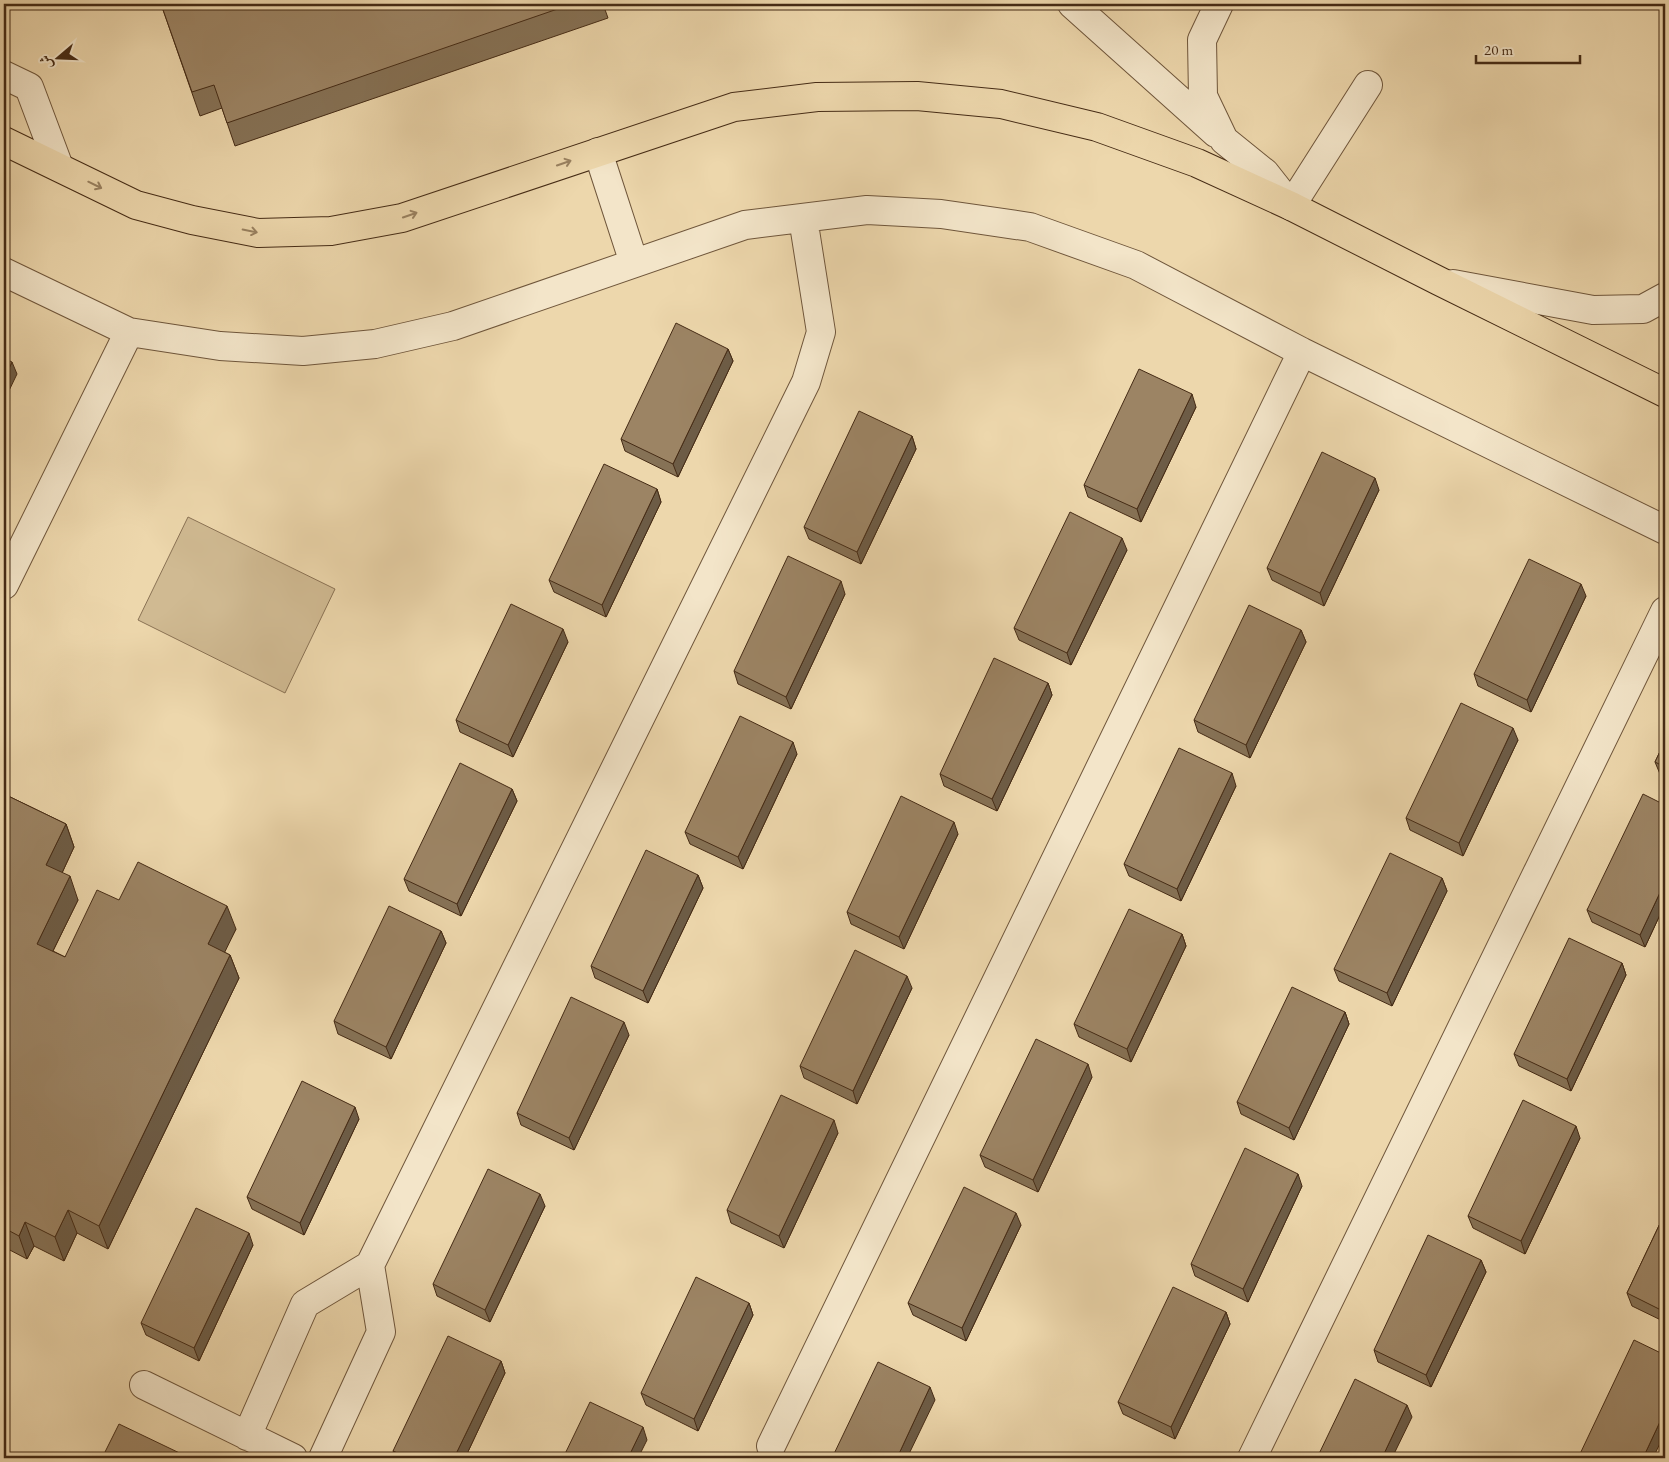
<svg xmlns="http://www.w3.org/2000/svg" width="1669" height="1462" font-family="'EB Garamond',Amiri,serif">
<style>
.green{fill:#d0ba92;stroke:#8a7254}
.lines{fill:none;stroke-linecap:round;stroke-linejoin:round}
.minor-casing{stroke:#6f563b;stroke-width:30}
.major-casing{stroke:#452b15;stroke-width:30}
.minor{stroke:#f3e5c9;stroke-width:28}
.major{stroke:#edd7ac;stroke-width:28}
.wall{fill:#867256;stroke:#452b15}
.shaded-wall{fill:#6d5c46;stroke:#452b15}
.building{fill:#9c8464;stroke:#452b15}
.oneway{stroke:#998160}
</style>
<rect width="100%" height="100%" fill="#edd7ac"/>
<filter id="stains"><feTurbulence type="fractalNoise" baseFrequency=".004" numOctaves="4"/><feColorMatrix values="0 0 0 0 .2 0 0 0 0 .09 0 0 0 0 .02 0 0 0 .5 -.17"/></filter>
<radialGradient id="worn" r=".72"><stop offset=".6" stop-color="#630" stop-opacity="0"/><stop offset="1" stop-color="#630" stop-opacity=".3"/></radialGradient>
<path class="green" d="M 188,517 L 335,589 L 285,693 L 138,620 Z"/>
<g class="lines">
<defs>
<path id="minor" d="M 1072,4 L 1216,133
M 1219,4 L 1202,40 L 1203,96 L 1224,140 L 1265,173 L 1291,206 L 1368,85
M 4,75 L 29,87 L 59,167
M 598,152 L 634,263
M 4,272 L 129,332 L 220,346 L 303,351 L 375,344 L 453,326 L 745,225 L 867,210 L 941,214 L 1030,227 L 1136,265 L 1302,352 L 1665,530
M 1453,284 L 1593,310 L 1643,309 L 1665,297
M 4,585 L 129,332
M 370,1265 L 806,382 L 821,332 L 803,218
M 144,1385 L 293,1458
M 247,1436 L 305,1304 L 370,1265 L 381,1332 L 323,1458
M 771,1446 L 1302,352
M 1252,1458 L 1665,611"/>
<path id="major" d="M 4,141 L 136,205 L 192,220 L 258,233 L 331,231 L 402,218 L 734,107 L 817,97 L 917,96 L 1001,104 L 1097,127 L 1197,163 L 1291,206 L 1439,281 L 1665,393"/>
</defs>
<use href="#minor" class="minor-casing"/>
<use href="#major" class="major-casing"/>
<use href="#minor" class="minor"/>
<use href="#major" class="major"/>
</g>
<path class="wall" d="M 161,4 L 603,4 L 608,18 L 235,146 L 222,108 L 200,116 Z
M 728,349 L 733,361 L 678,477 L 625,451 L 621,439 Z
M 1196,407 L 1141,522 L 1088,497 L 1084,485 Z
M 912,436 L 916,449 L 861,564 L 809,539 L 804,527 Z
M 657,489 L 661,502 L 606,617 L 554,592 L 549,580 Z
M 1379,490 L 1324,606 L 1272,580 L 1267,568 Z
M 1127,550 L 1071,665 L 1019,640 L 1014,628 Z
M 845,594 L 791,709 L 738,684 L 734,671 Z
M 1586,596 L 1531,712 L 1478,686 L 1474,674 Z
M 1301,630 L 1306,642 L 1250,758 L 1198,732 L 1194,720 Z
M 568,642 L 513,757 L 460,732 L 456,720 Z
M 1048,683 L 1052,695 L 997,811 L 944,786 L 940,774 Z
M 1518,740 L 1463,856 L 1410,830 L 1406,818 Z
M 1665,741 L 1665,777 L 1660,774 L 1655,762 Z
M 797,754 L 743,869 L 690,844 L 685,832 Z
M 1236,786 L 1181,901 L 1129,876 L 1124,864 Z
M 512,789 L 517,801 L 461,916 L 409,891 L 404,879 Z
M 4,794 L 66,824 L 74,847 L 62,873 L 78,900 L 53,951 L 65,957 L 119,900 L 236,929 L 224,952 L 230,955 L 239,978 L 108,1249 L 77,1233 L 64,1261 L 34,1246 L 27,1259 L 4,1247 Z
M 1665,805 L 1665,904 L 1645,947 L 1592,922 L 1587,910 Z
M 958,834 L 904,949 L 851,924 L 847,912 Z
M 698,875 L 703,888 L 648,1003 L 595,978 L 591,966 Z
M 1442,878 L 1447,891 L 1392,1006 L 1339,981 L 1334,969 Z
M 441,931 L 446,943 L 391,1059 L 338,1034 L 334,1021 Z
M 1182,934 L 1186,946 L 1131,1062 L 1079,1037 L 1074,1024 Z
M 1622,963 L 1626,975 L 1571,1091 L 1519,1066 L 1514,1054 Z
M 912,988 L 857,1104 L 804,1078 L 800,1066 Z
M 1345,1012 L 1349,1024 L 1294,1140 L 1241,1114 L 1237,1102 Z
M 629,1035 L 574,1150 L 521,1125 L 517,1113 Z
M 1092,1077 L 1038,1192 L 985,1167 L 980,1155 Z
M 359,1119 L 304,1235 L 252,1209 L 247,1197 Z
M 838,1133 L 784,1248 L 731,1223 L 727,1210 Z
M 1580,1138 L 1525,1254 L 1473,1228 L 1468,1216 Z
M 1302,1186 L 1248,1302 L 1195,1276 L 1191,1264 Z
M 545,1206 L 490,1322 L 437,1296 L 433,1284 Z
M 1665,1213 L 1665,1322 L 1632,1306 L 1627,1293 Z
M 1021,1225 L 966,1341 L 913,1315 L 908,1303 Z
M 253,1245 L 199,1361 L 146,1335 L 141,1323 Z
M 1481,1260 L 1486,1272 L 1431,1387 L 1378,1362 L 1374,1350 Z
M 749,1303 L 753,1315 L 698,1431 L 646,1405 L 641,1393 Z
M 1226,1312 L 1230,1324 L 1175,1439 L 1123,1414 L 1118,1402 Z
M 501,1361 L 505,1373 L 465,1458 L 396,1458 L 393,1451 Z"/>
<path class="shaded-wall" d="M 728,349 L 733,361 L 678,477 L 673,464 Z
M 12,362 L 17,374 L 4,401 L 4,379 Z
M 1192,394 L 1196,407 L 1141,522 L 1137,509 Z
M 912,436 L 916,449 L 861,564 L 857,552 Z
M 1375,478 L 1379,490 L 1324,606 L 1320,593 Z
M 657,489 L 661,502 L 606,617 L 602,605 Z
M 1122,538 L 1127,550 L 1071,665 L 1067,653 Z
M 841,581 L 845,594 L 791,709 L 786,697 Z
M 1581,584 L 1586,596 L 1531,712 L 1527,700 Z
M 563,629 L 568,642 L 513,757 L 508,745 Z
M 1301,630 L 1306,642 L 1250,758 L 1246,745 Z
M 1048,683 L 1052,695 L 997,811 L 992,799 Z
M 1513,728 L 1518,740 L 1463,856 L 1459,843 Z
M 793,742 L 797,754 L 743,869 L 738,857 Z
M 1232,773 L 1236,786 L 1181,901 L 1177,889 Z
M 512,789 L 517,801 L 461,916 L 457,904 Z
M 954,822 L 958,834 L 904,949 L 899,937 Z
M 66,824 L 74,847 L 55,888 L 46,865 Z
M 698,875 L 703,888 L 648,1003 L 643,991 Z
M 70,876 L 78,900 L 45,967 L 37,944 Z
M 1442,878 L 1447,891 L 1392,1006 L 1387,993 Z
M 1665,882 L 1665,904 L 1645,947 L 1640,935 Z
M 227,906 L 236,929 L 217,968 L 208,944 Z
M 441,931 L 446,943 L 391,1059 L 386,1047 Z
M 1182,934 L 1186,946 L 1131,1062 L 1127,1049 Z
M 230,955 L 239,978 L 108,1249 L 99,1226 Z
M 1622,963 L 1626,975 L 1571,1091 L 1567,1079 Z
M 907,976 L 912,988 L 857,1104 L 853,1091 Z
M 1345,1012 L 1349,1024 L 1294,1140 L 1289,1128 Z
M 624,1022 L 629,1035 L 574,1150 L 569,1138 Z
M 1088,1064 L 1092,1077 L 1038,1192 L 1033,1180 Z
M 355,1107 L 359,1119 L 304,1235 L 300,1223 Z
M 834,1120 L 838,1133 L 784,1248 L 779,1236 Z
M 1576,1126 L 1580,1138 L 1525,1254 L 1521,1241 Z
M 1298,1174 L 1302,1186 L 1248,1302 L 1243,1289 Z
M 540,1194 L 545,1206 L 490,1322 L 485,1310 Z
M 68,1210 L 77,1233 L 64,1261 L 55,1237 Z
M 1016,1213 L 1021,1225 L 966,1341 L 962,1328 Z
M 25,1222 L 34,1246 L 27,1259 L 19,1236 Z
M 249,1233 L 253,1245 L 199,1361 L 194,1348 Z
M 1481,1260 L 1486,1272 L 1431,1387 L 1426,1375 Z
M 749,1303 L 753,1315 L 698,1431 L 694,1419 Z
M 1226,1312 L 1230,1324 L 1175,1439 L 1171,1427 Z
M 501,1361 L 505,1373 L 465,1458 L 454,1458 Z
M 930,1387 L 935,1400 L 907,1458 L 897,1458 Z
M 1407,1405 L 1412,1417 L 1392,1458 L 1382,1458 Z
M 1665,1411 L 1665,1433 L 1653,1458 L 1643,1458 Z
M 643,1427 L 647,1440 L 638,1458 L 628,1458 Z"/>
<path class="building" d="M 161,4 L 572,4 L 227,123 L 214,85 L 192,92 Z
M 676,323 L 728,349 L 673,464 L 621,439 Z
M 4,358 L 12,362 L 4,379 Z
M 1139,369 L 1192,394 L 1137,509 L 1084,485 Z
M 859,411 L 912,436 L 857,552 L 804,527 Z
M 1322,452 L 1375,478 L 1320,593 L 1267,568 Z
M 604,464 L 657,489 L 602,605 L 549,580 Z
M 1070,512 L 1122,538 L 1067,653 L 1014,628 Z
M 788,556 L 841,581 L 786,697 L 734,671 Z
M 1529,559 L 1581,584 L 1527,700 L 1474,674 Z
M 511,604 L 563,629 L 508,745 L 456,720 Z
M 1249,605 L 1301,630 L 1246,745 L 1194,720 Z
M 994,658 L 1048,683 L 992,799 L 940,774 Z
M 1461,703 L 1513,728 L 1459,843 L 1406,818 Z
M 740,716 L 793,742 L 738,857 L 685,832 Z
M 1665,741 L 1665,767 L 1655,762 Z
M 1179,748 L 1232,773 L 1177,889 L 1124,864 Z
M 460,763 L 512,789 L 457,904 L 404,879 Z
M 4,794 L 66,824 L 46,865 L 70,876 L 37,944 L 65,957 L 97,890 L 119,900 L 138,862 L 227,906 L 208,944 L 230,955 L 99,1226 L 68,1210 L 55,1237 L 25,1222 L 19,1236 L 4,1228 Z
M 1643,794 L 1665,805 L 1665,882 L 1640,935 L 1587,910 Z
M 901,796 L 954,822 L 899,937 L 847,912 Z
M 646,850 L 698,875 L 643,991 L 591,966 Z
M 1390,853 L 1442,878 L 1387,993 L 1334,969 Z
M 389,906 L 441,931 L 386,1047 L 334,1021 Z
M 1129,909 L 1182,934 L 1127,1049 L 1074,1024 Z
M 1569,938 L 1622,963 L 1567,1079 L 1514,1054 Z
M 855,950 L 907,976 L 853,1091 L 800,1066 Z
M 1292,987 L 1345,1012 L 1289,1128 L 1237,1102 Z
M 571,997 L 624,1022 L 569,1138 L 517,1113 Z
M 1036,1039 L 1088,1064 L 1033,1180 L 980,1155 Z
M 302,1081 L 355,1107 L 300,1223 L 247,1197 Z
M 781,1095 L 834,1120 L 779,1236 L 727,1210 Z
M 1523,1100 L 1576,1126 L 1521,1241 L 1468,1216 Z
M 1245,1148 L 1298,1174 L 1243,1289 L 1191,1264 Z
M 488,1169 L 540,1194 L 485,1310 L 433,1284 Z
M 964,1187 L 1016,1213 L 962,1328 L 908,1303 Z
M 196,1208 L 249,1233 L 194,1348 L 141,1323 Z
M 1665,1213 L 1665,1312 L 1627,1293 Z
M 1428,1235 L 1481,1260 L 1426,1375 L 1374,1350 Z
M 696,1277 L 749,1303 L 694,1419 L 641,1393 Z
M 1173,1287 L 1226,1312 L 1171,1427 L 1118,1402 Z
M 448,1336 L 501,1361 L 454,1458 L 409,1458 L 393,1451 Z
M 1634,1340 L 1665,1355 L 1665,1411 L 1643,1458 L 1584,1458 L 1579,1456 Z
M 878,1362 L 930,1387 L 897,1458 L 832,1458 Z
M 1355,1379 L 1407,1405 L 1382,1458 L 1317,1458 Z
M 590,1402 L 643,1427 L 628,1458 L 563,1458 Z
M 119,1424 L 190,1458 L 102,1458 Z"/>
<defs><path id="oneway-shaft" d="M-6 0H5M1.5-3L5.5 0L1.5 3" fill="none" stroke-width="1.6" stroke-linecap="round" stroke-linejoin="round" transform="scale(1.25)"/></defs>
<g class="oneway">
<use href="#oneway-shaft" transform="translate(564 163) rotate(-19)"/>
<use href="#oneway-shaft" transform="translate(95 185) rotate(26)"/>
<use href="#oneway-shaft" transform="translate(410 215) rotate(-19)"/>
<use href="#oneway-shaft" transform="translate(250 231) rotate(11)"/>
</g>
<rect width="1669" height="1462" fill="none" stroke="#edd7ac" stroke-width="20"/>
<rect x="5" y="5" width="1659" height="1452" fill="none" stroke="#452b15" stroke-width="2.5"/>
<rect x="10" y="10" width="1649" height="1442" fill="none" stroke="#452b15"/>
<g transform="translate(58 58) rotate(251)" stroke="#f3e5c9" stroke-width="4" paint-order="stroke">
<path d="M0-4L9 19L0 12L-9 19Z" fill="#452b15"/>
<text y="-8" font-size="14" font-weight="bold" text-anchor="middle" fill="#452b15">ش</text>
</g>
<path d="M1476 55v8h104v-8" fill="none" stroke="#452b15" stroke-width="2.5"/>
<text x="1484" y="55" font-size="15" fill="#452b15" stroke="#f3e5c9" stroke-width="4" paint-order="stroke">20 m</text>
<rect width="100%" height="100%" filter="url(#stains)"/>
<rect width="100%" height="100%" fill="url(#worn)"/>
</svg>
